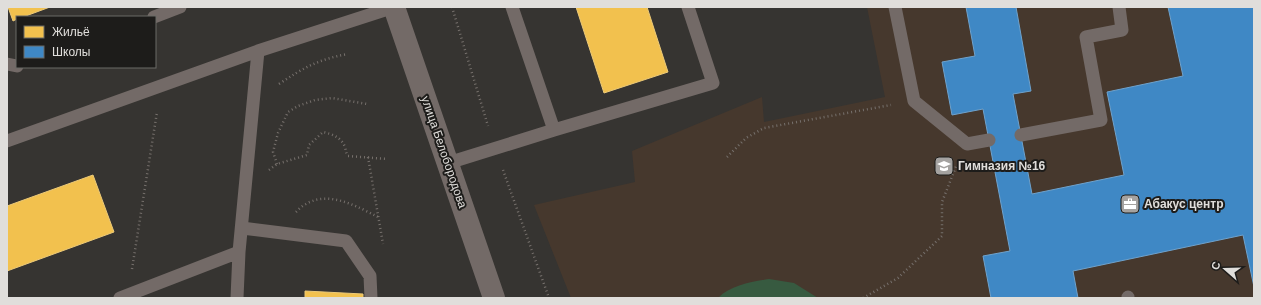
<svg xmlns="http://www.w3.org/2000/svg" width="1261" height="305" font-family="Helvetica,sans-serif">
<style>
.education{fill:#46382d}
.green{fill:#375a40}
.homes{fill:#f2c14e;stroke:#edca78}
.schools{fill:#3f88c5;stroke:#6fa2cc}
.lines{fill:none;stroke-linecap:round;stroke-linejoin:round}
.path{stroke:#76706c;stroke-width:2.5;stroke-dasharray:1 3;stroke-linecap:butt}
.service{stroke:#736a67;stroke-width:13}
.tertiary{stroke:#736a67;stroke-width:22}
.labels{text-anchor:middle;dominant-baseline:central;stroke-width:4;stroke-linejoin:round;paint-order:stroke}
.street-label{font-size:12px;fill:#e0dedb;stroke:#1d1c1a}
.poi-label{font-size:12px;font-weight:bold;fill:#e0dedb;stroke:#1d1c1a;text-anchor:start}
</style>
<rect width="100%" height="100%" fill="#363431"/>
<path class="education" d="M 867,7 L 1254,7 L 1254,298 L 571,298 L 534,205 L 635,182 L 632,151 L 762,97 L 764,122 L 885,97 Z"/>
<path class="green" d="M 769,279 L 794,283 L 818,298 L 718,298 C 731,285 752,282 769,279 Z"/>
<path class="homes" d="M 8,7 L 50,7 L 23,17 L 17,17 L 17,19 L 13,21 Z
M 576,7 L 647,7 L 668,72 L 604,93 Z
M 93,175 L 114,232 L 7,271 L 7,206 Z
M 305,291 L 363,294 L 363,298 L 305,298 Z"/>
<path class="schools" d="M 966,7 L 1016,7 L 1031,91 L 1013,94 L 1032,194 L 1124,175 L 1107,92 L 1183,76 L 1168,7 L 1254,7 L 1254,287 L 1243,235 L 1073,271 L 1078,298 L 991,298 L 983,256 L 1010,251 L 983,109 L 952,115 L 942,62 L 975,56 Z"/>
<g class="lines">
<path class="path" d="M 452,7 L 488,126
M 279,84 C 303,68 319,59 348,54
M 368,157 L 383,244
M 727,157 L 746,138 L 764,128 L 891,105
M 277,164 L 273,152 L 278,133 L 288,112 L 298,106 L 315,100 L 332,98 L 367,104
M 269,170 L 277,164 L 307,155 L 309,145 L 323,132 C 332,134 341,137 345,147 C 346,151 346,153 348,156 L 387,159
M 503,170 L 549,298
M 296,212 C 299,209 302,206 306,204 C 329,190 358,207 378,217
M 132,269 L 157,112
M 863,298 L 898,278 L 942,236 L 942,202 L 957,164"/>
<path class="service" d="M 895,7 L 914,101 L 967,144 L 989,140
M 154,17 L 180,7
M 7,64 L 17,66
M 554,130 L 713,83 L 688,7
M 1021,135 L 1101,120 L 1086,37 L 1122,30 L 1119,7
M 7,141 L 258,51 L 394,7
M 448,163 L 554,130 L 512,7
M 242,228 L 346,241 L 370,276 L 371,298
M 1128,297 L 1128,298
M 120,298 L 239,252
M 237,298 L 239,252 L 258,51"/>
<path class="tertiary" d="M 394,7 L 494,298"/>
</g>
<defs>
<symbol id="school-square" viewBox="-11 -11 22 22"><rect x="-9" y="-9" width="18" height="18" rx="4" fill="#a4a2a0" stroke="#1d1c1a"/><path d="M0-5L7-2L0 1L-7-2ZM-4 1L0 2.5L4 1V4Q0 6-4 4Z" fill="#fff"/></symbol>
<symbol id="office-square" viewBox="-11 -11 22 22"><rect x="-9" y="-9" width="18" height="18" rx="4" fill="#a4a2a0" stroke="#1d1c1a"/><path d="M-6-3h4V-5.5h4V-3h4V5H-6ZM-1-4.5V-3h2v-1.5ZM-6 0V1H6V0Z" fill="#fff"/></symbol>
</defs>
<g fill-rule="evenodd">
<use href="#school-square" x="933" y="155" width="22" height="22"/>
<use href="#office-square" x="1119" y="193" width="22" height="22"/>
</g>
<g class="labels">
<g class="street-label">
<text transform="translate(444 152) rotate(71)">улица Белобородова</text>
</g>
<g class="poi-label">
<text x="958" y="166">Гимназия №16</text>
<text x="1144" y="204">Абакус центр</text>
</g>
</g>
<rect width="1261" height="305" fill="none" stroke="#e0dedb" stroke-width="16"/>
<rect x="16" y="16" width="140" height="52" fill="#1d1c1a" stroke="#6b6a67"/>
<rect x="24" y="26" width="20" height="12" fill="#f2c14e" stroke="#6b6a67"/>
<text x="52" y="36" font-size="12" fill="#e0dedb">Жильё</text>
<rect x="24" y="46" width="20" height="12" fill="#3f88c5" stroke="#6b6a67"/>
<text x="52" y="56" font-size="12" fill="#e0dedb">Школы</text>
<g transform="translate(1225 269) rotate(290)" stroke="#1d1c1a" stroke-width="3" paint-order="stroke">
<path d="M0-3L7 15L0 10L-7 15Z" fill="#e0dedb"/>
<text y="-6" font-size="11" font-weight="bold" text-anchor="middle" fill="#e0dedb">С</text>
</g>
</svg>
